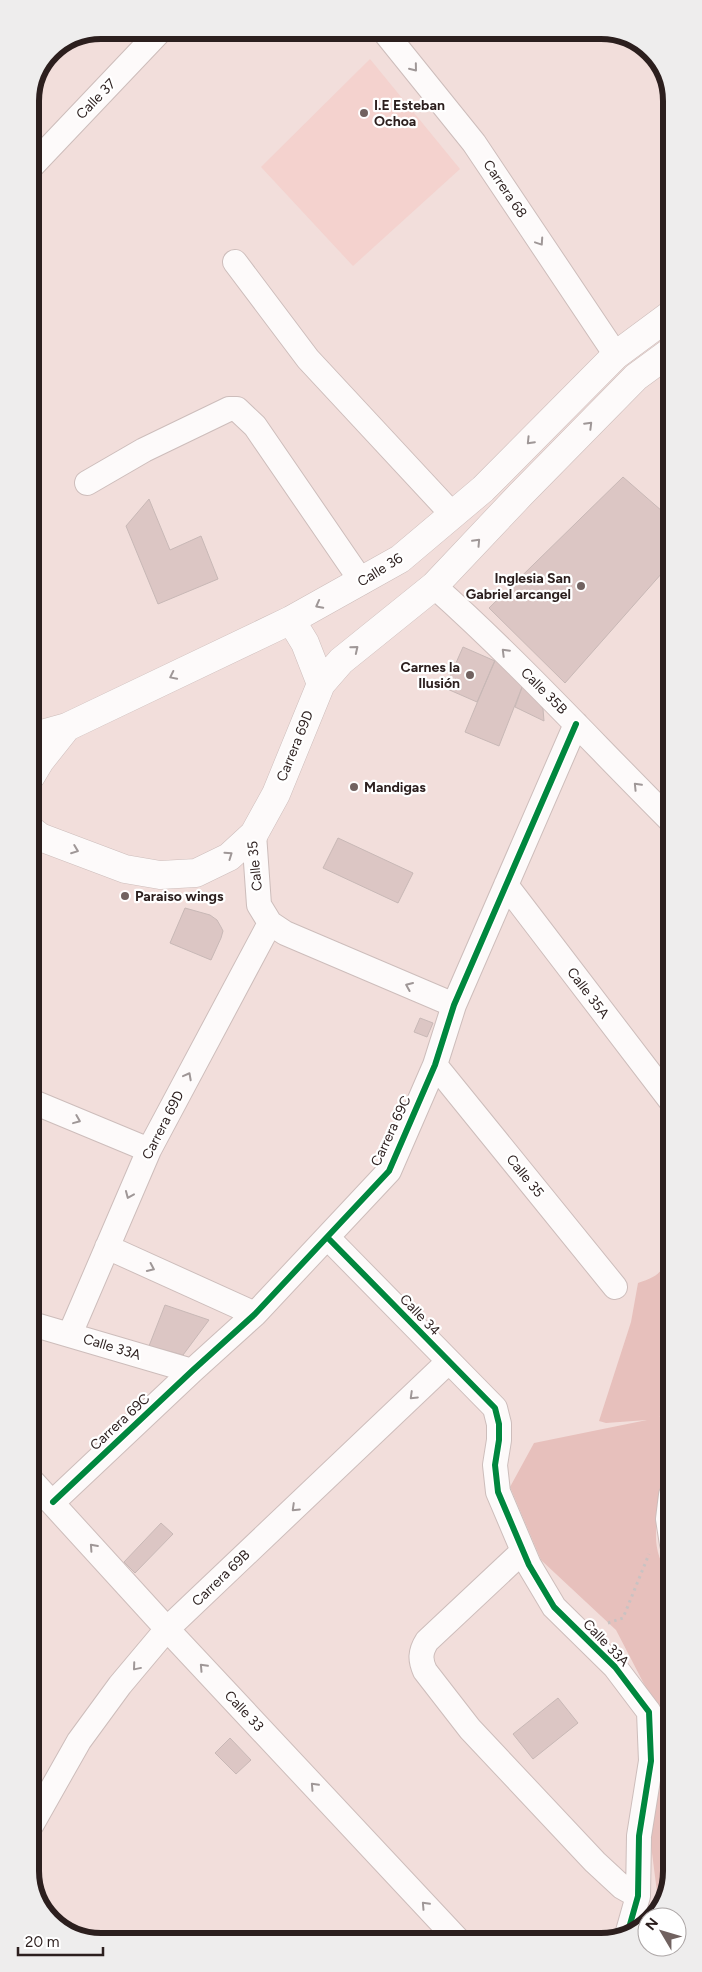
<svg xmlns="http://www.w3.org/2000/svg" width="702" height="1972" font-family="Figtree,sans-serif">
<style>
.built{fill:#f4d2ce}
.green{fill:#e7c0bc}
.building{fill:#dcc6c4;stroke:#c8b8b6}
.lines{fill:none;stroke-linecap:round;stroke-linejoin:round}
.street-casing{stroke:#cdbdbb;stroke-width:26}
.secondary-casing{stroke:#cdbdbb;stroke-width:29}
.path{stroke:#c9c2c2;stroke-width:3;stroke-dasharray:2.5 4;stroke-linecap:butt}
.street{stroke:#fdfafa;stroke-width:24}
.secondary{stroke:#fdfafa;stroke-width:28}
.cycleway-casing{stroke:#fff;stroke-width:9}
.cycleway{stroke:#00873e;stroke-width:6}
.oneway{stroke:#9f9797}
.poi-dot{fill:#716260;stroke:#fff;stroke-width:2}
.labels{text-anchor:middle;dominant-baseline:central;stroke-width:4.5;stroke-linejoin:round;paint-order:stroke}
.street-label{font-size:14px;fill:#2c1f1e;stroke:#fff}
.poi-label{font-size:14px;font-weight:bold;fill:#2c1f1e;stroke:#fff;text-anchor:start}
.rim{fill:none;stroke:#2c1f1e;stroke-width:6}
</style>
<rect width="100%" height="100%" fill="#f2dedb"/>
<path class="built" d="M 370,59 L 460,169 L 353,266 L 261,167 Z"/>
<path class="green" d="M 671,1242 L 671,1411 L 659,1417 L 671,1414 C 671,1430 674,1449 671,1465 C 663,1505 641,1541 672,1579 L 672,1871 L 659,1908 L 650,1837 L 657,1709 L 616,1630 L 541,1560 L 510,1487 L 534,1443 L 647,1420 L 606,1423 L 599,1421 L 631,1322 L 638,1283 C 659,1276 667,1271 666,1247 Z"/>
<path class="building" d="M 623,477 L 670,518 L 670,564 L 565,683 L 489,608 Z
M 149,499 L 170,550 L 201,536 L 218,579 L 158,604 L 126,526 Z
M 463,647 L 495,661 L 477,702 L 445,688 Z
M 497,655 L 524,682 L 499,746 L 465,732 Z
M 524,682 L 543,709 L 544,721 L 515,707 Z
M 338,838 L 413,873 L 398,903 L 323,868 Z
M 185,908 L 210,915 L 217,920 L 221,927 L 223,931 L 221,938 L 211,960 L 170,943 Z
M 420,1018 L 433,1023 L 427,1037 L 414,1032 Z
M 165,1305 L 209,1320 L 183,1355 L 149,1346 Z
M 161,1523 L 173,1534 L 135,1573 L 124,1562 Z
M 558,1698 L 578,1723 L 533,1759 L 513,1734 Z
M 230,1738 L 251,1760 L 236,1774 L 215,1753 Z"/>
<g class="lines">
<defs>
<path id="street" d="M 383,30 L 474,143 L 616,355
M 30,168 L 161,30
M 235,262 L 308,359 L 453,515
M 87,483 L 144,450 L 229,409 L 237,409 L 255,426 L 362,582
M 434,586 C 517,660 592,742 671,821
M 254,834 L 259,905 L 270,923 L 285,933 L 454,1005
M 506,885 L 671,1101
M 435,1065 L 615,1287
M 31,1101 L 149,1150
M 328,1238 L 495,1408 L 499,1424 L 499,1440 L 495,1465 L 498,1492 L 529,1565 L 554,1607 L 615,1667 L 649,1712 L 651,1761 L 639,1836 L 638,1896 L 627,1935
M 107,1247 L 255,1314
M 32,1324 L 192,1371
M 70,1334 L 149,1150 L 270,923
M 32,1481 L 167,1629 L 458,1940
M 671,1495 L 668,1519 L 672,1544
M 53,1502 L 192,1371 L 255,1314 L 389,1171 L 435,1065 L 454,1005 L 576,724
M 523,1551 L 427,1641 C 420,1652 420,1660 425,1671 L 470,1729 L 595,1862 L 622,1887 L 638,1896
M 32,1824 L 79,1741 L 120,1685 L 167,1629 L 448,1362"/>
<path id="secondary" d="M 291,620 L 305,643 L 321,684
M 31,737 L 67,727 L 291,620 L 400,559 L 483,489 L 616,355 L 670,315
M 31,776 L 40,761 L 67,727
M 31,830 L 40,837 L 125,869 L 160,875 L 196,873 L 229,857 L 254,834 L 276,794 L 321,684 L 341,661 L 434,586 L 520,495 L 636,377 L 670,352"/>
</defs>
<use href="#street" class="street-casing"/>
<use href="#secondary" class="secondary-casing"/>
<path class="path" d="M 608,1623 L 623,1618 L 649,1554"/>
<use href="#street" class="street"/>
<use href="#secondary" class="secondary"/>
<defs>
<path id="cycleway" d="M 328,1238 L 495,1408 L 499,1424 L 499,1440 L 495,1465 L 498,1492 L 529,1565 L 554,1607 L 615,1667 L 649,1712 L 651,1761 L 639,1836 L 638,1896 L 627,1935
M 53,1502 L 192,1371 L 255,1314 L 389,1171 L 435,1065 L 454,1005 L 576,724"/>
</defs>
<use href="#cycleway" class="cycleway-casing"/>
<use href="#cycleway" class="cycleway"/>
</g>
<defs><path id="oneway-chevron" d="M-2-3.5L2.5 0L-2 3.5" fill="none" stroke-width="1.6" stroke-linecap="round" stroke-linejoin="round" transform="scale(1.25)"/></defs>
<g class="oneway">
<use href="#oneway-chevron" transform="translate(414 68) rotate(51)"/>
<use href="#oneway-chevron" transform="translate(540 242) rotate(56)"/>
<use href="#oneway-chevron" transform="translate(589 425) rotate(-45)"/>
<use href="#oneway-chevron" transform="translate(530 441) rotate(134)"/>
<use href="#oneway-chevron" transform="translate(477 542) rotate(-47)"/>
<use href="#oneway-chevron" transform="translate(319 605) rotate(152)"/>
<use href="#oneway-chevron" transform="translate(355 649) rotate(-39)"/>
<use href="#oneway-chevron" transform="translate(505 652) rotate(-135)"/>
<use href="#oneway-chevron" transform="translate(173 676) rotate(154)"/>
<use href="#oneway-chevron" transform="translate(637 786) rotate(-134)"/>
<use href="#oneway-chevron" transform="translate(75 850) rotate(21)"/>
<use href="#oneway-chevron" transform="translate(229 855) rotate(-35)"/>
<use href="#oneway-chevron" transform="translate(409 986) rotate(-157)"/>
<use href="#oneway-chevron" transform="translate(188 1076) rotate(-62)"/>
<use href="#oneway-chevron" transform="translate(77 1120) rotate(22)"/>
<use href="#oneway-chevron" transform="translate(129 1195) rotate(113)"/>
<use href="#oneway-chevron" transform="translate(151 1268) rotate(25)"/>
<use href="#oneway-chevron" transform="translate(413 1396) rotate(136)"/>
<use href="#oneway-chevron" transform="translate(295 1508) rotate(136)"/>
<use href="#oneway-chevron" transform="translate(93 1547) rotate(-132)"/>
<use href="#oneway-chevron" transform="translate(136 1667) rotate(130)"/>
<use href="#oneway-chevron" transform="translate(203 1667) rotate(-133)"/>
<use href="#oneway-chevron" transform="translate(314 1786) rotate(-133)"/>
<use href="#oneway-chevron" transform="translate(425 1905) rotate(-133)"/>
</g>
<g class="poi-dot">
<circle cx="364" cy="113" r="5"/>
<circle cx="581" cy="586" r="5"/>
<circle cx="470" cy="675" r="5"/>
<circle cx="354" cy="787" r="5"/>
<circle cx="125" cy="896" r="5"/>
</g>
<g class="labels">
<g class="street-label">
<text transform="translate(96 99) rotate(-46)">Calle 37</text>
<text transform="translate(505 189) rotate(56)">Carrera 68</text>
<text transform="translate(380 570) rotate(-32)">Calle 36</text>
<text transform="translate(544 691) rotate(45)">Calle 35B</text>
<text transform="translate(295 746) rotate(-68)">Carrera 69D</text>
<text transform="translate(255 866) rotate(-96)">Calle 35</text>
<text transform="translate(588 993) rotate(53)">Calle 35A</text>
<text transform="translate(163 1125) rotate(-63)">Carrera 69D</text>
<text transform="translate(391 1131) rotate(-65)">Carrera 69C</text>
<text transform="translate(525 1176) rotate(51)">Calle 35</text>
<text transform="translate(420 1315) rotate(46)">Calle 34</text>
<text transform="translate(112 1347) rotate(17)">Calle 33A</text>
<text transform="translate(120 1422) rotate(-43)">Carrera 69C</text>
<text transform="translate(221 1578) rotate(-44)">Carrera 69B</text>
<text transform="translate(606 1643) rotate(46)">Calle 33A</text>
<text transform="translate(244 1711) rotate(47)">Calle 33</text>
</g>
<g class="poi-label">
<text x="374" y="105">I.E Esteban<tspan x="374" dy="16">Ochoa</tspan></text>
<text x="571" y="578" text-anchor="end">Inglesia San<tspan x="571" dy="16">Gabriel arcangel</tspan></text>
<text x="460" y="667" text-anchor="end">Carnes la<tspan x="460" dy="16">Ilusión</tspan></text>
<text x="364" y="787">Mandigas</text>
<text x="135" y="896">Paraiso wings</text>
</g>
</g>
<path d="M0 0H702V1972H0ZM101 39H601A62 62 0 0 1 663 101V1871A62 62 0 0 1 601 1933H101A62 62 0 0 1 39 1871V101A62 62 0 0 1 101 39Z" fill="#eeeded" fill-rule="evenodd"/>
<path class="rim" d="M101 39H601A62 62 0 0 1 663 101V1871A62 62 0 0 1 601 1933H101A62 62 0 0 1 39 1871V101A62 62 0 0 1 101 39Z"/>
<g transform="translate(662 1932) rotate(308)"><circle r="24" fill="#ffffff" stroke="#aba5a5"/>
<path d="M0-4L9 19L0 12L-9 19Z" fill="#716260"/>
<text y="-8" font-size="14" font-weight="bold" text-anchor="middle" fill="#2c1f1e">N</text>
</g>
<path d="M18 1947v8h85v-8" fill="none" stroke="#2c1f1e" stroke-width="2.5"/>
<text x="25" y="1947" font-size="15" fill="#2c1f1e" stroke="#ffffff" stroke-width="4" paint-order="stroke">20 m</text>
</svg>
